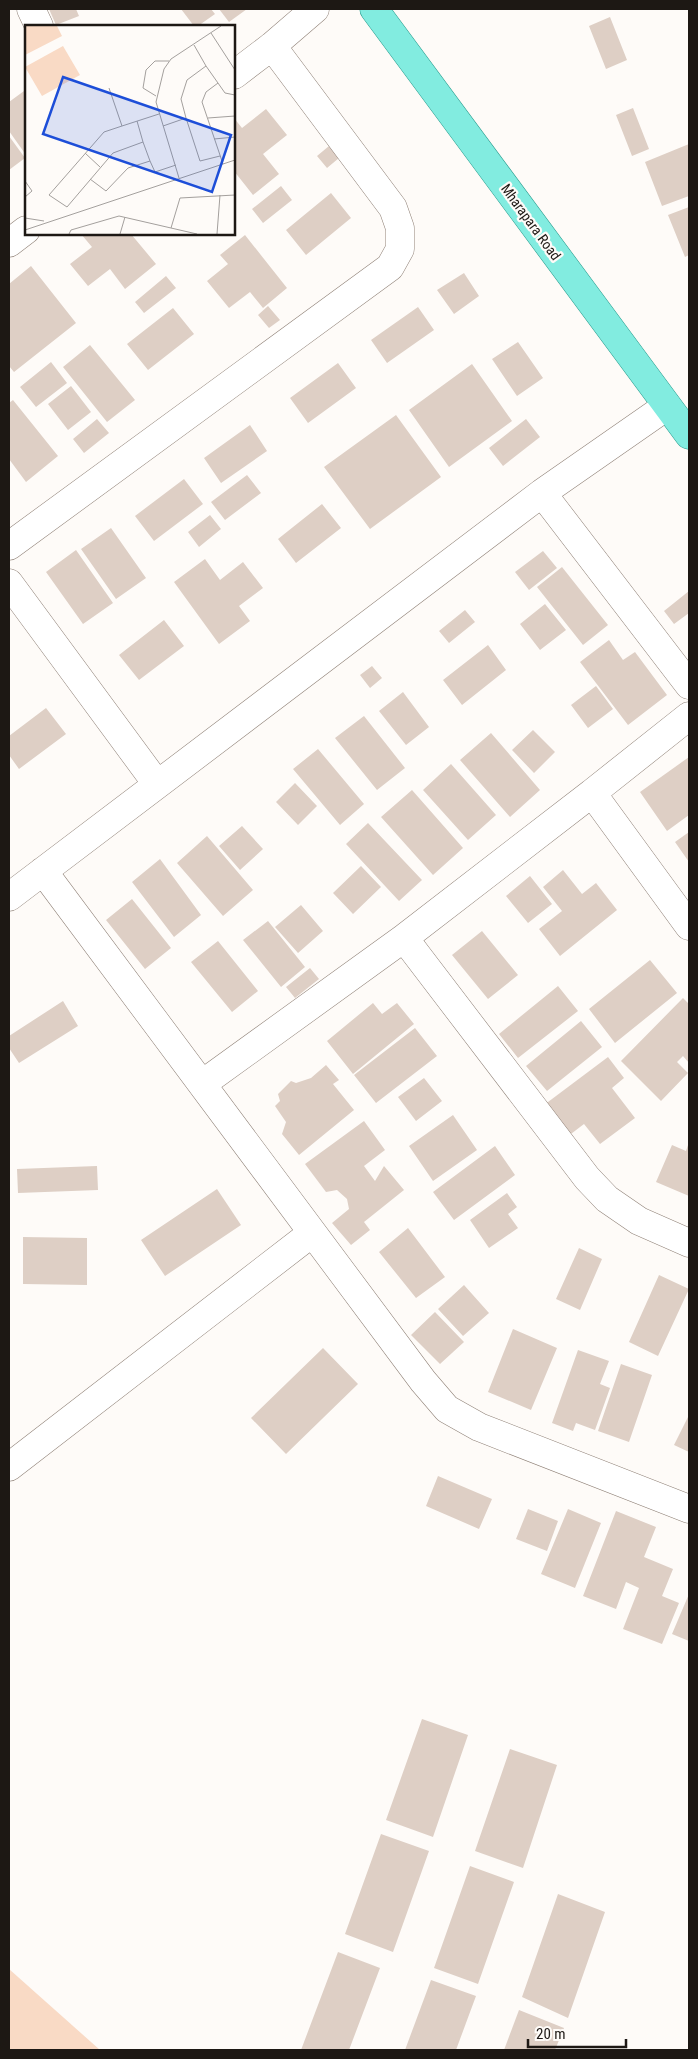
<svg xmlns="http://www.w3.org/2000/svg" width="698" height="2059" font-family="'Roboto Condensed',sans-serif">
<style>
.green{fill:#f9dac5}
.building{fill:#decfc5}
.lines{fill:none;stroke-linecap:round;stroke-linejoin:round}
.minor-casing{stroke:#8f8177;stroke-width:29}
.major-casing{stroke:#28998b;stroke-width:29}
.minor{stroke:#fff;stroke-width:28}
.major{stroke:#82ece0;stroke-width:28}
.labels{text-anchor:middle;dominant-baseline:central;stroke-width:4.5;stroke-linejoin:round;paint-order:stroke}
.street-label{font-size:14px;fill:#1d1814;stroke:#fefbf8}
.inset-road{fill:none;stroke:#a4a09d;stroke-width:1}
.view{fill:#1d4ed8;fill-opacity:0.15;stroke:#1d4ed8;stroke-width:2.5}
.inset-edge{fill:none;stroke:#1d1814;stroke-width:2.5}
</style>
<rect width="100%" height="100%" fill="#fefbf8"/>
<path class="green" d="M 9,1969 L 100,2050 L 9,2050 Z"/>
<path class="building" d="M 49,9 L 76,9 L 79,16 L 56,25 Z
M 181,9 L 211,9 L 215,14 L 198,26 L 194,26 Z
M 219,9 L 247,9 L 229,22 Z
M 610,17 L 627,60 L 606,69 L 589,26 Z
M 24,91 L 26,94 L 26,155 L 9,131 L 9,102 Z
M 633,108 L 649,149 L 632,156 L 616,115 Z
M 266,109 L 287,135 L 263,154 L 279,174 L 253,195 L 234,171 L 234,118 L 242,128 Z
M 9,136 L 25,158 L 9,170 Z
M 689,144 L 689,196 L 662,206 L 645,162 Z
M 329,146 L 339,158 L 327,168 L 317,156 Z
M 281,186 L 292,200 L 263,223 L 252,209 Z
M 331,193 L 351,218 L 306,255 L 286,230 Z
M 689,207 L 689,255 L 685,257 L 668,215 Z
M 81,234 L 131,234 L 156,264 L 125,289 L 110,269 L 88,286 L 70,264 L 92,247 Z
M 245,235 L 287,288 L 263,308 L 250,292 L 229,308 L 207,281 L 228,264 L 220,255 Z
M 31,266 L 76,323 L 14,372 L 9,366 L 9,284 Z
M 464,273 L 479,296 L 454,314 L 437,290 Z
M 166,276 L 176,288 L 144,313 L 135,302 Z
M 268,306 L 280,320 L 269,328 L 258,315 Z
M 418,307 L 434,330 L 387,363 L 371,340 Z
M 173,308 L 194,334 L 148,370 L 127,344 Z
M 518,342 L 543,378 L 517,396 L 492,359 Z
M 90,345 L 135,400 L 107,422 L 63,367 Z
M 51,362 L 67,383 L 36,407 L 20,387 Z
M 338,363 L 356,388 L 308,423 L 290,398 Z
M 472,364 L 512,421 L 449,467 L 409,410 Z
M 71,386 L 91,412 L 68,430 L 48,404 Z
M 13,400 L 58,456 L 26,482 L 9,459 L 9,403 Z
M 396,415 L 441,477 L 370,529 L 324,467 Z
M 97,419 L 109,433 L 84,453 L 73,439 Z
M 526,419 L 540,437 L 503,466 L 489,448 Z
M 250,425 L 267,451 L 221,483 L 204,458 Z
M 247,475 L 261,493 L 225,520 L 211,502 Z
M 184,479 L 203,504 L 154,541 L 135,516 Z
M 322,504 L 341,528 L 296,563 L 278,539 Z
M 210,515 L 221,529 L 199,547 L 188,532 Z
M 111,528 L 146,578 L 116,599 L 81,549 Z
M 76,550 L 113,603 L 83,624 L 46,572 Z
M 543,551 L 557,568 L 529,590 L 515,572 Z
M 205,559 L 220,580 L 243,562 L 263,588 L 239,606 L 250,621 L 219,644 L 174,582 Z
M 562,567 L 608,625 L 583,645 L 537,587 Z
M 689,591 L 689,613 L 674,624 L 664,611 Z
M 545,604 L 566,630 L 540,650 L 520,624 Z
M 465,610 L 475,622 L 449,643 L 439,631 Z
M 164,620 L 184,646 L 139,680 L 119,655 Z
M 609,640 L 623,660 L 635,652 L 667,695 L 628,725 L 580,662 Z
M 488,645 L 506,670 L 462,705 L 443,680 Z
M 372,666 L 382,678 L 370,688 L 360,675 Z
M 596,686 L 613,709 L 588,728 L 571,705 Z
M 403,692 L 429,727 L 406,745 L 379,711 Z
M 46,708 L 66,734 L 19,769 L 9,755 L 9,736 Z
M 364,716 L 405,768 L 377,790 L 335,738 Z
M 533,730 L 555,752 L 534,773 L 512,750 Z
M 491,733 L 540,790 L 510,817 L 460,760 Z
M 318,749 L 364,804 L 340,825 L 293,769 Z
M 689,757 L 689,815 L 667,831 L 640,792 Z
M 451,764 L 496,815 L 468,840 L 423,790 Z
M 295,783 L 317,806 L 298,825 L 276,802 Z
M 412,790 L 463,848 L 433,875 L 381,817 Z
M 368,823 L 422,880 L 399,901 L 346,844 Z
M 242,826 L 263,849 L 240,870 L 219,846 Z
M 689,832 L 689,862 L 675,842 Z
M 207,836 L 253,890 L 223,916 L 177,863 Z
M 160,859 L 201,915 L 174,937 L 132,882 Z
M 361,866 L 381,887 L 353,914 L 333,893 Z
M 563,870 L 582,894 L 596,883 L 617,910 L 560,956 L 539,929 L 562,911 L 543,887 Z
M 530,876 L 552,904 L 528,923 L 506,896 Z
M 132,899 L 171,948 L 145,969 L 106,920 Z
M 301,905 L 323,931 L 298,953 L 275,927 Z
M 268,921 L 305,967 L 281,987 L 243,940 Z
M 482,931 L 518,975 L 488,999 L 452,955 Z
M 218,941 L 258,991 L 232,1012 L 191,962 Z
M 650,960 L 677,993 L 615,1043 L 589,1009 Z
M 310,968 L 319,979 L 295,998 L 286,987 Z
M 558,986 L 578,1011 L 518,1058 L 499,1034 Z
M 683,998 L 689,1004 L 689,1063 L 683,1056 L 677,1062 L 688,1073 L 661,1101 L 621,1061 Z
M 63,1001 L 78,1026 L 19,1063 L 9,1048 L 9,1036 Z
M 373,1003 L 382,1014 L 397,1003 L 414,1024 L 353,1074 L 327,1041 Z
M 581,1021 L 602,1047 L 547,1091 L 526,1066 Z
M 415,1028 L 437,1056 L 376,1103 L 354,1075 Z
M 608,1057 L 624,1078 L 612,1088 L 635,1118 L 600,1144 L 584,1124 L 563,1140 L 540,1108 Z
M 326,1065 L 339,1080 L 333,1084 L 354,1110 L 299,1155 L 282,1134 L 286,1122 L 275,1106 L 280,1101 L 278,1094 L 291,1081 L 296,1083 L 311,1078 Z
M 424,1078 L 442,1101 L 416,1121 L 398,1097 Z
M 453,1115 L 477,1150 L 433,1181 L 409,1146 Z
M 364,1121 L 385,1150 L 364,1166 L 375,1181 L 384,1166 L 404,1190 L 364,1222 L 370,1230 L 351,1245 L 332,1223 L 349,1209 L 347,1199 L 337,1190 L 326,1192 L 305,1164 Z
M 689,1142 L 689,1196 L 656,1182 L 672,1145 L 686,1151 Z
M 495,1146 L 515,1175 L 454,1220 L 433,1192 Z
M 97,1166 L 98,1190 L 18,1193 L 17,1169 Z
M 217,1189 L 241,1225 L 165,1276 L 141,1240 Z
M 507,1193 L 517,1207 L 508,1214 L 518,1228 L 489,1248 L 470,1220 Z
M 408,1228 L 445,1277 L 416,1298 L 379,1252 Z
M 23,1237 L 87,1238 L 87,1285 L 23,1284 Z
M 579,1248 L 602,1259 L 580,1310 L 556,1299 Z
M 659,1275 L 689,1289 L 658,1356 L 629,1342 Z
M 464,1285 L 489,1313 L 463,1336 L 438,1309 Z
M 435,1312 L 464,1342 L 440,1364 L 411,1335 Z
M 513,1329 L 557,1348 L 531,1410 L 488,1392 Z
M 323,1348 L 358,1384 L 286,1454 L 251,1418 Z
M 578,1350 L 609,1361 L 600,1384 L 610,1388 L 595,1430 L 576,1423 L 573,1431 L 552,1423 Z
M 621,1364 L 652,1375 L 629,1442 L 598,1431 Z
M 689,1415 L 689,1452 L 674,1445 Z
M 438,1476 L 492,1499 L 479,1529 L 426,1506 Z
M 528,1509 L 558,1521 L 547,1551 L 516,1539 Z
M 568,1509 L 601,1523 L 575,1588 L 541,1574 Z
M 616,1511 L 656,1527 L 644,1557 L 673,1569 L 662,1596 L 679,1603 L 662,1644 L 623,1629 L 639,1588 L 626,1582 L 616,1609 L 583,1596 Z
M 689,1594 L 689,1641 L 672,1634 Z
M 422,1719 L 468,1735 L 433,1837 L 386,1820 Z
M 510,1749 L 557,1765 L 523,1868 L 475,1851 Z
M 381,1834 L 429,1851 L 393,1952 L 345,1934 Z
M 470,1866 L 514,1882 L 478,1984 L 434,1968 Z
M 558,1894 L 605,1912 L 568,2018 L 522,1997 Z
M 338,1952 L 380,1968 L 349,2050 L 301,2050 Z
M 431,1980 L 476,1996 L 456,2050 L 405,2050 Z
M 519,2010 L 564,2028 L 555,2050 L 504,2050 Z"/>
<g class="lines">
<defs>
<path id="minor" d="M 31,9 L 39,26
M 234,75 L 272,46 L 315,9
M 9,243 L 26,230
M 542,493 L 689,685
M 9,546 L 390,267 L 400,249 L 400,228 L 393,208 L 272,46
M 9,583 L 157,784
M 592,793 L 689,716
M 43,871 L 423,1381 L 447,1409 L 479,1427 L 689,1509
M 9,897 L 542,493 L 667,406
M 404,938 L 592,793 L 689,926
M 202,1084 L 404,938 L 587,1178 L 607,1199 L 639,1221 L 689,1243
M 9,1467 L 312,1233"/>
<path id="major" d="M 374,9 L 689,435"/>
</defs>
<use href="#minor" class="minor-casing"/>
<use href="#major" class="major-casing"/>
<use href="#minor" class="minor"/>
<use href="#major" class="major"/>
</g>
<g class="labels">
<g class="street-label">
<text transform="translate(531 222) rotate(54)">Mharapara Road</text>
</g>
</g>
<g transform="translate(25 25)">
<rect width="210" height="210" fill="#fefbf8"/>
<path d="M 0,1 L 32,1 L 37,11 L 0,30 ZM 38,21 L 55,50 L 17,71 L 0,42 Z" fill="#f9dac5"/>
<path class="inset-road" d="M 186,8 L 210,45M 181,41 L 200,68 L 210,70M 193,58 L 181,67 L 177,77 L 198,139M 84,63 L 97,101M 131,71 L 118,63 L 121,45 L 130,36 L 144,36M 161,93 L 175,136 L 195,131M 183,93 L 210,91M 112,96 L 118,117 L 88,128 L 42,182 L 24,170 L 79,107 L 97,101 L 134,89M 138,101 L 161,93 L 156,74 L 162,55 L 181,41 L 169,20M 189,114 L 210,112M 60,128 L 75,142M 125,136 L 130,147 L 151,140M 154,153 L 131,77 L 139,44 L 146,34 L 196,1M 65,154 L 81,166 L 103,143 L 125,136 L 118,117M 0,156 L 7,166 L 0,172M 0,193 L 19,196M 146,203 L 155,173 L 210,170M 0,205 L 210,135M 44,209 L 46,205 L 94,191 L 172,209M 95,209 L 100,192M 192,209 L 195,170"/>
<path class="view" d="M 38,52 L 206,110 L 187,167 L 18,109 Z"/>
<rect width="210" height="210" class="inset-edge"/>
</g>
<rect width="698" height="2059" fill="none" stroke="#1d1814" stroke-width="20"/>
<path d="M528 2039v8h98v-8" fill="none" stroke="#1d1814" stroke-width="2.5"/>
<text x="536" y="2039" font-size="15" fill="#1d1814" stroke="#fefbf8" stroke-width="4" paint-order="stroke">20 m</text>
</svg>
